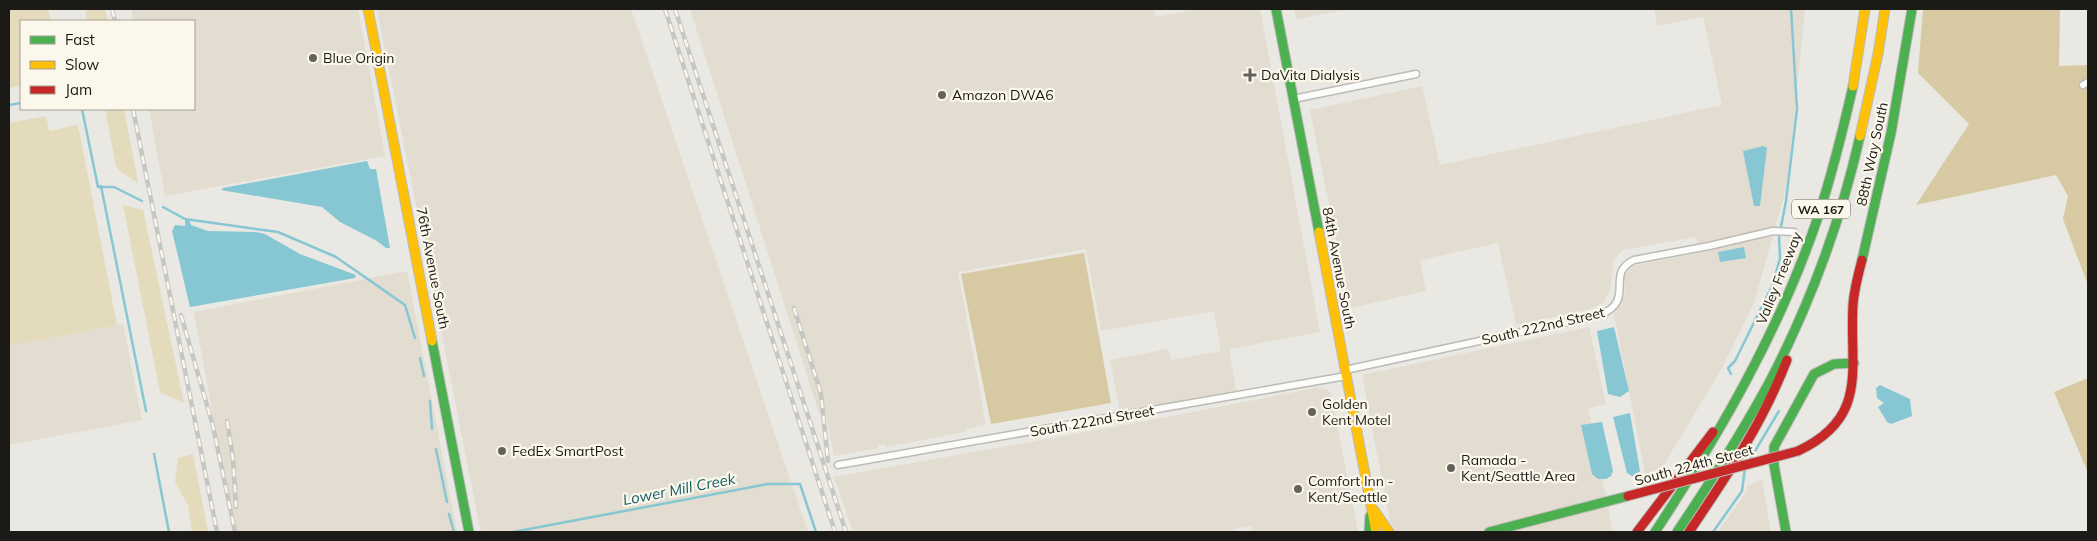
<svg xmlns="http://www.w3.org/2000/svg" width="2097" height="541" font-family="Mulish,sans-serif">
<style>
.built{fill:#e2ddd0}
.green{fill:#e4dabc}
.forest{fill:#d7c9a1}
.water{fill:#86c7d3}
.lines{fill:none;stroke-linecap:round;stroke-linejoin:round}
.stream{stroke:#86c7d3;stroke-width:2.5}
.street-casing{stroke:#bdbbb7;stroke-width:9}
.fast-casing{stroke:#bdbbb7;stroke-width:11}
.slow-casing{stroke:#bdbbb7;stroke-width:11}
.jam-casing{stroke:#bdbbb7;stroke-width:11}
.street{stroke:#fcfcfb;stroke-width:6}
.fast{stroke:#4caf50;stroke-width:9}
.slow{stroke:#ffc107;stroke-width:9}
.jam{stroke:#c62828;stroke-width:9}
.rail-casing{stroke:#c6c6c4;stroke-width:4.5}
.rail{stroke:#fcf7eb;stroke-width:2.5;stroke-dasharray:8;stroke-linecap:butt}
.jam-bridge-casing{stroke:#bdbbb7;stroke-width:11;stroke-linecap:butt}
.jam-bridge{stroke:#c62828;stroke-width:9}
.poi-dot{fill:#63625d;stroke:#fcf7eb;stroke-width:2}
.labels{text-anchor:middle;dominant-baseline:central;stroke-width:4.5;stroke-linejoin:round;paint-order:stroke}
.shield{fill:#fcf7eb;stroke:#5e5c56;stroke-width:1}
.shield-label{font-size:12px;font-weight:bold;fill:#1b1a16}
.poi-label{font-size:14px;fill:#1b1a16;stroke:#fcf7eb;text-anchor:start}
.street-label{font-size:14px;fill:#1b1a16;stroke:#fcf7eb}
.water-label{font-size:15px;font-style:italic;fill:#0d5d6b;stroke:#fcf7eb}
</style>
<rect width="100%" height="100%" fill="#eae8e2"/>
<path class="built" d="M 131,9 L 358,9 L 385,156 L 165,196 L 149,109 L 194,109 L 194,21 L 133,21 Z
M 377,9 L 631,9 L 808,532 L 481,532 Z
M 690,9 L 1154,9 L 1155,17 L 1198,9 L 1260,9 L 1320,332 L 1229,349 L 1236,391 L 1120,412 L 1110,360 L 1168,349 L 1171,360 L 1221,351 L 1214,311 L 1101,331 L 1086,249 L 958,272 L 986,425 L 965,429 L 965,432 L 886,447 L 885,444 L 878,445 L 879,448 L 834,456 L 825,412 L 819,413 Z
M 1294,9 L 1350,9 L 1296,19 Z
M 1654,9 L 1805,9 L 1787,185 L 1754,303 L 1722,368 L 1654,481 L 1647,482 L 1614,314 L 1621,304 L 1625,292 L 1624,277 L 1626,271 L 1632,266 L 1700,253 L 1696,237 L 1623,250 L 1614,259 L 1610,291 L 1603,303 L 1587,310 L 1516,325 L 1498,243 L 1420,260 L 1426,291 L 1350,308 L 1310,110 L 1422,86 L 1440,165 L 1722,105 L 1703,17 L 1657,26 Z
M 407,271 L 457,532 L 234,532 L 194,312 Z
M 123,324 L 142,420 L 9,445 L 9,346 Z
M 1589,327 L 1606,404 L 1588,408 L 1613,532 L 1392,532 L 1362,375 Z
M 1315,388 L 1326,389 L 1331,393 L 1358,532 L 1252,532 L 1251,526 L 1234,529 L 1234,532 L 853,532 L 834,477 L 1152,420 Z
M 1762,479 L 1771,532 L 1718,532 L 1747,491 L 1747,486 Z"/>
<path class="green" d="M 9,9 L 48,9 L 51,21 L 21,21 L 21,86 L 9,88 Z
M 85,9 L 105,9 L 108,21 L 88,21 Z
M 105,109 L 124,109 L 138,183 L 121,172 L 116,166 Z
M 46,116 L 49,131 L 78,125 L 117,325 L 9,346 L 9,123 Z
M 123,205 L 143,210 L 184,403 L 160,392 Z
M 193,454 L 208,532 L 192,532 L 188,505 L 175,482 L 178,458 Z"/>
<path class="forest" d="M 1923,9 L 2060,9 L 2059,66 L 2088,65 L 2088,285 L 2063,219 L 2068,196 L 2056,175 L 1916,205 L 1969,124 L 1918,73 Z
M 1084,253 L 1111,403 L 991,424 L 961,274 Z
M 2088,378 L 2088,473 L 2054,392 Z"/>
<path class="water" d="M 1763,146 L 1767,148 L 1760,206 L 1754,206 L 1743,151 Z
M 367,161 L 370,169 L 376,169 L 390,248 L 386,248 L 377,241 L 340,222 L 322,207 L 221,190 L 223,188 Z
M 185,219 L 189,219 L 191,225 L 208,231 L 256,232 L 265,234 L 300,254 L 356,275 L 355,278 L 190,307 L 172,231 L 175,225 L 185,226 Z
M 1744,247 L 1746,258 L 1720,262 L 1718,252 Z
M 1614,327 L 1629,391 L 1620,397 L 1608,394 L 1597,331 Z
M 1880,385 L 1910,399 L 1912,416 L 1891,424 L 1887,422 L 1878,407 L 1884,403 L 1877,398 L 1876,388 Z
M 1630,413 L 1640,471 L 1637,476 L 1632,476 L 1627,473 L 1613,417 Z
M 1602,422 L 1613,471 L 1611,476 L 1606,479 L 1598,479 L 1592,474 L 1581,425 Z"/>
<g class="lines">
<path class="stream" d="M 9,105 L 21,103
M 82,109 L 98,187 L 114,187 L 142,201
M 101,186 L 146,411
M 163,207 L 185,219 L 278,232 L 336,257 L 405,305 L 415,338
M 420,358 L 424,376
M 1731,374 L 1728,368 L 1735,361 L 1773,284 L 1780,258 L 1779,237 L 1786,201 L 1797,109 L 1791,9
M 430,401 L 432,429
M 436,449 L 447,502
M 154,454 L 169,532
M 1749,461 L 1779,411
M 449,514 L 454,532
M 513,532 L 768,484 L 800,484 L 816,532
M 1713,532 L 1742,491 L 1745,468"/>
<defs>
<path id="street" d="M 2083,85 L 2088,82
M 1293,99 L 1416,74
M 1345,370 L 1600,315 C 1637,300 1604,274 1634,260 L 1709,246 L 1773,231 L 1794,232
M 838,465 L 1346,376"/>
<path id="fast" d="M 1276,9 L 1319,232
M 1862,260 L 1891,133 L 1912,9
M 432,341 L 469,532
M 1369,532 L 1370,516
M 1489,532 L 1628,496
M 1655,532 C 1720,433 1780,330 1818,217 C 1832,174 1843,130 1853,86
M 1677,532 C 1710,483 1742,433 1770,381 C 1810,304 1841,220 1860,136
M 1786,532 L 1774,465 L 1774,447 L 1814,374 L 1834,364 L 1854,363"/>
<path id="slow" d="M 368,9 L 432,341
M 1853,86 L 1865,9
M 1860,136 L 1878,54 L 1885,9
M 1319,232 L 1376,532
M 1374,510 L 1389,532"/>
<path id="jam" d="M 1798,451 C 1870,417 1849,368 1853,305 C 1854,290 1858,275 1862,260
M 1637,532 L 1713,432
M 1689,532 C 1726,477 1763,423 1787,360"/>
</defs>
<use href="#street" class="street-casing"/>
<use href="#fast" class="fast-casing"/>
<use href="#slow" class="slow-casing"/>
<use href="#jam" class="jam-casing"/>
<use href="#street" class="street"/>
<use href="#fast" class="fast"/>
<use href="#slow" class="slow"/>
<use href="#jam" class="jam"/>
<defs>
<path id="rail" d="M 112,9 L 115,21
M 665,9 L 835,532
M 675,9 L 846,532
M 133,109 L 217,532
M 794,308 L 821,394 L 828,461
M 181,315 L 213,426 L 235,532
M 227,421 L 233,459 L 236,507"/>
</defs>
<use href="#rail" class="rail-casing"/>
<use href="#rail" class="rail"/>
<defs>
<path id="jam-bridge" d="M 1628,496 L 1798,451"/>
</defs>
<use href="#jam-bridge" class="jam-bridge-casing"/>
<use href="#jam-bridge" class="jam-bridge"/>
</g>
<g class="poi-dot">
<circle cx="313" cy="58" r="5"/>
<path d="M1247.5 67.5h5v5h5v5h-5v5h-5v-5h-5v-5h5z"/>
<circle cx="942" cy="95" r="5"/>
<circle cx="1312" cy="412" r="5"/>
<circle cx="502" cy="451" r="5"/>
<circle cx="1451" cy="468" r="5"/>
<circle cx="1298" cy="489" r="5"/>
</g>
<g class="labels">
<rect class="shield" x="1792" y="199.5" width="58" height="19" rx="4"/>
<g class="shield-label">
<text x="1821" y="209">WA 167</text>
</g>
<g class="poi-label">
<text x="323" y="58">Blue Origin</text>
<text x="1261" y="75">DaVita Dialysis</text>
<text x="952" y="95">Amazon DWA6</text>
<text x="1322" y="404">Golden<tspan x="1322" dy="16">Kent Motel</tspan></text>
<text x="512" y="451">FedEx SmartPost</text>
<text x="1461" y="460">Ramada -<tspan x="1461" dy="16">Kent/Seattle Area</tspan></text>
<text x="1308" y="481">Comfort Inn -<tspan x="1308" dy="16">Kent/Seattle</tspan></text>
</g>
<g class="street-label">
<text transform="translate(1872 154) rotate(-78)">88th Way South</text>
<text transform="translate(433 268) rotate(79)">76th Avenue South</text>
<text transform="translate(1339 268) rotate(79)">84th Avenue South</text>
<text transform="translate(1779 278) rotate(-68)">Valley Freeway</text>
<text transform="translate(1543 326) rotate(-13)">South 222nd Street</text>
<text transform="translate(1092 421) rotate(-10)">South 222nd Street</text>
<text transform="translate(1694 465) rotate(-15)">South 224th Street</text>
</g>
<g class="water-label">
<text transform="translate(679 489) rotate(-11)">Lower Mill Creek</text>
</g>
</g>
<rect width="2097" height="541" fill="none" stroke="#1b1a16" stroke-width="20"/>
<rect x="20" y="20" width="175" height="90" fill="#fcf7eb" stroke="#a29f96"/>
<rect x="30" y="36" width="25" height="8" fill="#4caf50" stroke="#a29f96"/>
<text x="65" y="45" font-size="15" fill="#1b1a16">Fast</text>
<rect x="30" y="61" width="25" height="8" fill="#ffc107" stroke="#a29f96"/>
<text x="65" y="70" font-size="15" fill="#1b1a16">Slow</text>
<rect x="30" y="86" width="25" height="8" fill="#c62828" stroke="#a29f96"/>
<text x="65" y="95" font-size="15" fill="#1b1a16">Jam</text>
</svg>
